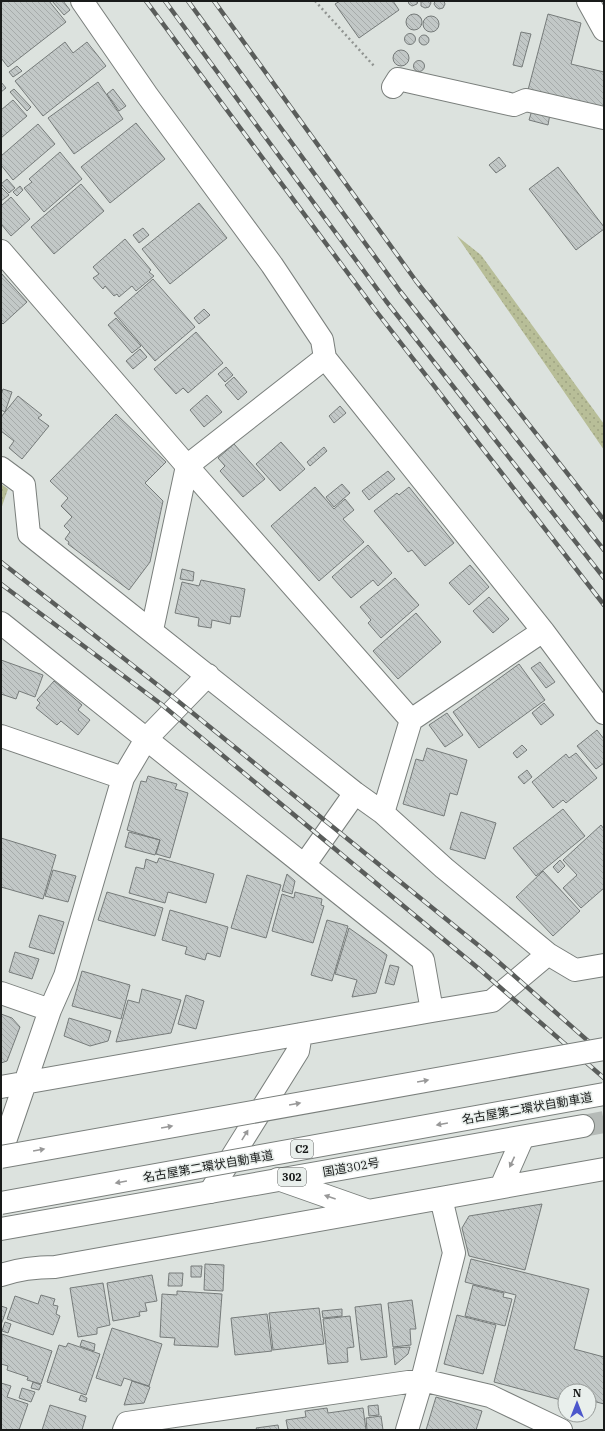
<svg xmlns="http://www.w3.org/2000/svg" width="605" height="1431" font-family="'IBM Plex Serif','Noto Sans JP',serif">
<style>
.grass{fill:url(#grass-dots)}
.building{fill:url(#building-back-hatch);stroke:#767b7a}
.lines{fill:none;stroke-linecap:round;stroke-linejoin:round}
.highway-tunnel{stroke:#b5bab7;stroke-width:22;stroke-dasharray:22 11;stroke-linecap:butt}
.minor-casing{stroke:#7a7f7c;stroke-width:24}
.highway-casing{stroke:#7a7f7c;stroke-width:24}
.path{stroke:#909491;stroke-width:2.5;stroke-dasharray:2 3;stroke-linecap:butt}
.minor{stroke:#fff;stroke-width:22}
.highway{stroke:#fff;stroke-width:22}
.rail-casing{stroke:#5a5d5b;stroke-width:4.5}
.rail{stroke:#e9efec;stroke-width:3;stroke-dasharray:9;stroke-linecap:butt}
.highway-bridge-casing{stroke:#7a7f7c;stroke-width:24;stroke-linecap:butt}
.highway-bridge{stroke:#fff;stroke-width:22}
.oneway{fill:#989898}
.labels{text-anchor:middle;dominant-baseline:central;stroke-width:3;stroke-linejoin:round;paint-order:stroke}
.shield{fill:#e9efec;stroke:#575b59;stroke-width:1}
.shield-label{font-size:11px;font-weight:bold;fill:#191b1a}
.street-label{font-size:12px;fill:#191b1a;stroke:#e9efec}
</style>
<defs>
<pattern id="grass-dots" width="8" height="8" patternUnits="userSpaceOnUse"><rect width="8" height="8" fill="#b8be98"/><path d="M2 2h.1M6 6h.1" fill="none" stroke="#9ea382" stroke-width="1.8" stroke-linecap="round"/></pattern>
<pattern id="building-back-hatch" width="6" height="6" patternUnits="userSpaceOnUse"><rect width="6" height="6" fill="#c2c8c7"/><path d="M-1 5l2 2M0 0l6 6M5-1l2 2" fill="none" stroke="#a6abaa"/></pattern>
</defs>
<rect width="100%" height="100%" fill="#dce2de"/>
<path class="grass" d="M 457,236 L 481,255 L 604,424 L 604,450 Z
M 1,484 L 8,489 L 1,509 Z"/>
<path class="building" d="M 3,1 L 49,1 L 66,22 L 8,67 L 1,58 L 1,3 Z
M 52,1 L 63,1 L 70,10 L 64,15 Z
M 340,1 L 393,1 L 399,10 L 359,38 L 335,4 Z
M 408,1 L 418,1 L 417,4 L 412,6 L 409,4 Z
M 421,1 L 430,1 L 431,3 L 429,7 L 425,8 L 421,6 Z
M 435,1 L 444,1 L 445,4 L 443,8 L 439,9 L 436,7 L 434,4 Z
M 548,14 L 581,23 L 571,64 L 604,72 L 604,109 L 528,90 Z
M406 22a8 8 0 1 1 16 0a8 8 0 1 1-16 0Z
M423 24a8 8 0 1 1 16 0a8 8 0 1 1-16 0Z
M 521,32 L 531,34 L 522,67 L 513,65 Z
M404.5 39a5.5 5.5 0 1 1 11 0a5.5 5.5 0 1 1-11 0Z
M419 40a5 5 0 1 1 10 0a5 5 0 1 1-10 0Z
M 65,42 L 73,53 L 87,42 L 106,66 L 43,116 L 15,81 Z
M393 58a8 8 0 1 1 16 0a8 8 0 1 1-16 0Z
M413.5 66a5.5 5.5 0 1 1 11 0a5.5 5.5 0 1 1-11 0Z
M 17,66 L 22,71 L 13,77 L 9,72 Z
M 1,82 L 6,88 L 1,92 Z
M 98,82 L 123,119 L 74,154 L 48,118 Z
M 14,89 L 31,107 L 27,111 L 10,92 Z
M 113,89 L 126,106 L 119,111 L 107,94 Z
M 13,100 L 27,116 L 1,138 L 1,110 Z
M 532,110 L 550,114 L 548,125 L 529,120 Z
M 136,123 L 165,159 L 110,203 L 81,167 Z
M 38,124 L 55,144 L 13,180 L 1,165 L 1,156 Z
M 60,152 L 82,179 L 44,212 L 24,188 L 32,182 L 29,179 Z
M 499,157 L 506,166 L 496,173 L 489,165 Z
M 558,167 L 604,227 L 604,229 L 576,250 L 529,189 Z
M 7,179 L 15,188 L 9,193 L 1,184 Z
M 81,184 L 104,211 L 54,254 L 31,227 Z
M 20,186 L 23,190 L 17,196 L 13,192 Z
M 1,187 L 9,195 L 1,201 Z
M 11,197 L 30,219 L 11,236 L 1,224 L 1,206 Z
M 199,203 L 227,238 L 170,284 L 142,249 Z
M 143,228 L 149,235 L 139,243 L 133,235 Z
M 125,239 L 151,270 L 149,272 L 154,276 L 136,291 L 132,286 L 119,297 L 117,294 L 114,296 L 105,286 L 103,289 L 93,278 L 99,274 L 93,267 Z
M 1,273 L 27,302 L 3,324 L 1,322 Z
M 153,279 L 195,327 L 155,361 L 114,313 Z
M 204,309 L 210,315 L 199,324 L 194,318 Z
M 116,318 L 141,346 L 132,353 L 108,325 Z
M 196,332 L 223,363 L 188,393 L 183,388 L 176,394 L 154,369 Z
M 140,349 L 147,357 L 133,369 L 126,361 Z
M 226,367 L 233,375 L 225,382 L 218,374 Z
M 234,377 L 247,392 L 238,400 L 225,385 Z
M 3,389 L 12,392 L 5,412 L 1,410 L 1,395 Z
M 207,395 L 222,412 L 204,427 L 190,410 Z
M 18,396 L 42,415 L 38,418 L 49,426 L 22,459 L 9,448 L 14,441 L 1,431 L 1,417 Z
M 340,406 L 346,413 L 334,423 L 329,416 Z
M 116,414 L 166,462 L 145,483 L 163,501 L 150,562 L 129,590 L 68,544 L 69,542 L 65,539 L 70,532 L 64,526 L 72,517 L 61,506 L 68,498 L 50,481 Z
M 281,442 L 305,469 L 280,491 L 256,464 Z
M 234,444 L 265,479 L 243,497 L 220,471 L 225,466 L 218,458 Z
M 324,447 L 327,451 L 310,466 L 307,462 Z
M 388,471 L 395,479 L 369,500 L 362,491 Z
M 342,484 L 350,493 L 334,507 L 326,497 Z
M 315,487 L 334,509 L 345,499 L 354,510 L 343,519 L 364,542 L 319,581 L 271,526 Z
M 409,487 L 454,543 L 425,566 L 412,550 L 408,552 L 374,511 L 397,493 L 399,495 Z
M 368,545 L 392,573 L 378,586 L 373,580 L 351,598 L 332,577 Z
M 470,565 L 489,587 L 469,605 L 449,583 Z
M 182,569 L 194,572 L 193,581 L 180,579 Z
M 395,578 L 419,605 L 381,638 L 368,623 L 371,620 L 360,607 Z
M 201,580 L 245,589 L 240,617 L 231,616 L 230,624 L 212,620 L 211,628 L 198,626 L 199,618 L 175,613 L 182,582 L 199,586 Z
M 489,597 L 509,619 L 493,633 L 473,611 Z
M 416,613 L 441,642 L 398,679 L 373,651 Z
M 1,660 L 43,675 L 35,697 L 19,691 L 16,699 L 1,694 Z
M 540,662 L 555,682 L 546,688 L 531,668 Z
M 519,664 L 545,700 L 479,748 L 453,712 Z
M 54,681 L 82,705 L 78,710 L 90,720 L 78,735 L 61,721 L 57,725 L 36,708 L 40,703 L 37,700 Z
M 544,703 L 554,715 L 541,725 L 532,713 Z
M 447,713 L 463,735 L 445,747 L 429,725 Z
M 597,730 L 604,739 L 604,763 L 596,769 L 577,746 Z
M 522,745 L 527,750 L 517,758 L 513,753 Z
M 427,748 L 467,760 L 457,795 L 450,793 L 444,816 L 403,804 L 416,759 L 423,761 Z
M 576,753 L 597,778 L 566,803 L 563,800 L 553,808 L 532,782 L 566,754 L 569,758 Z
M 527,770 L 532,777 L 524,784 L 518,777 Z
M 148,776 L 177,784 L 175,789 L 188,793 L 170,858 L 156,854 L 160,840 L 127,830 L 141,781 L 146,782 Z
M 563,809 L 585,836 L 536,876 L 513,848 Z
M 461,812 L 496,823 L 485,859 L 450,849 Z
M 601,825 L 604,829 L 604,888 L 581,908 L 563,888 L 577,875 L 563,860 Z
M 129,832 L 160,840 L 155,855 L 125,847 Z
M 1,838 L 56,855 L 43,899 L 1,887 Z
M 159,858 L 214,874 L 206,903 L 168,892 L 165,903 L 129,893 L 136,867 L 144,869 L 146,859 L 157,863 Z
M 560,860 L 565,866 L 558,873 L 553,867 Z
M 53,870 L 76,876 L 68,902 L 45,896 Z
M 543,871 L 580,911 L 553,936 L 516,897 Z
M 287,874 L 295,881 L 292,894 L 282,891 Z
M 247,875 L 281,885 L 266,938 L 231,928 Z
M 107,892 L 163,908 L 155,936 L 98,920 Z
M 295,892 L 322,899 L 321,905 L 324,906 L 313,943 L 272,931 L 282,894 L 294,898 Z
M 170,910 L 228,927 L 220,957 L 207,953 L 205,960 L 185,954 L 187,947 L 162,940 Z
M 39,915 L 64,922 L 54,954 L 29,947 Z
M 327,920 L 348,926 L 332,981 L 311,975 Z
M 349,928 L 387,955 L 376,993 L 352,997 L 357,980 L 335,974 Z
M 15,952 L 39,959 L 32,979 L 9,972 Z
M 390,965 L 399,967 L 394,985 L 385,983 Z
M 82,971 L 130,985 L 121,1019 L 72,1006 Z
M 142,989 L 181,1000 L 171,1033 L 116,1042 L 128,1000 L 139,1003 Z
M 186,995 L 204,1001 L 196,1029 L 178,1024 Z
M 1,1014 L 12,1018 L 20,1027 L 7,1061 L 1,1063 Z
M 69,1018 L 111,1031 L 108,1041 L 90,1046 L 64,1036 Z
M 542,1204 L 525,1270 L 469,1256 L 462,1228 L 469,1216 Z
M 471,1259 L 589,1289 L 574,1349 L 604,1357 L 604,1404 L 589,1400 L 589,1391 L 565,1391 L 565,1394 L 562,1393 L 561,1400 L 494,1382 L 516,1295 L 465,1282 Z
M 205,1264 L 224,1265 L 223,1291 L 204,1290 Z
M 191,1266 L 202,1266 L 201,1277 L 191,1277 Z
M 169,1273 L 183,1273 L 182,1286 L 168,1286 Z
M 152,1275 L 157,1301 L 145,1303 L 147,1311 L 139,1312 L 140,1316 L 113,1321 L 107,1283 Z
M 103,1283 L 110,1325 L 97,1328 L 97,1334 L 78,1337 L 70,1288 Z
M 473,1285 L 504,1293 L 503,1297 L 512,1299 L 505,1326 L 465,1316 Z
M 177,1291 L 222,1294 L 218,1347 L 174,1345 L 175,1338 L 160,1337 L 162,1294 L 177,1295 Z
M 41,1295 L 55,1299 L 53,1305 L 58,1306 L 56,1314 L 60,1316 L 53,1335 L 7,1319 L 15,1296 L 38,1304 Z
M 412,1300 L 416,1329 L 410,1329 L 411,1345 L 393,1347 L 388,1303 Z
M 381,1304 L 387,1357 L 361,1360 L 355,1307 Z
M 1,1306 L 7,1308 L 1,1325 Z
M 319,1308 L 324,1344 L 273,1350 L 269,1313 Z
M 342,1309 L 342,1316 L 323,1318 L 322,1311 Z
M 267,1314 L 272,1351 L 235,1355 L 231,1318 Z
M 457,1315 L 496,1325 L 483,1374 L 444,1364 Z
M 350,1316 L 354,1347 L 347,1348 L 348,1362 L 328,1364 L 323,1319 Z
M 5,1322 L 11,1324 L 8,1333 L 2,1331 Z
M 112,1328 L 162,1344 L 149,1386 L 124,1378 L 121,1386 L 96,1378 Z
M 2,1334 L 52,1351 L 41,1384 L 27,1380 L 28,1377 L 7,1370 L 8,1366 L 1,1364 Z
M 82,1340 L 95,1344 L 94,1351 L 80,1346 Z
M 68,1343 L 100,1354 L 86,1395 L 47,1382 L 59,1345 L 66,1347 Z
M 410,1347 L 408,1354 L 395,1365 L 393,1348 Z
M 132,1381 L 150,1387 L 144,1403 L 124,1405 Z
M 33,1382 L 41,1385 L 39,1390 L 31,1388 Z
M 1,1383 L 11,1386 L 7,1397 L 28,1404 L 19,1430 L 1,1430 Z
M 22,1388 L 35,1392 L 31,1402 L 19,1398 Z
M 81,1395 L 87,1398 L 86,1402 L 79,1400 Z
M 436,1397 L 482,1411 L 476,1430 L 426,1430 Z
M 50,1405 L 86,1416 L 82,1430 L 42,1430 Z
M 378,1405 L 379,1415 L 369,1416 L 368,1406 Z
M 327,1408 L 328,1413 L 363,1408 L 366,1430 L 288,1430 L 286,1420 L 306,1417 L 305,1411 Z
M 381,1416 L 383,1430 L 367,1430 L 366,1418 Z
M 278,1425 L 279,1430 L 257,1430 L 256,1428 Z"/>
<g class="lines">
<path class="highway-tunnel" d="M 583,1126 L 604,1122"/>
<defs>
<path id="minor" d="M 82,1 L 147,95 L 272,265 L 322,340 L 325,358 L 543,631 L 604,713
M 588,1 L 604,30
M 393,87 L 398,79 L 514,105 L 526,100 L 604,118
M 1,251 L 187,466 L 411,720
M 1,468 L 24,485 L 29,534 L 355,793 L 383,813 L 444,868 L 548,954 L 575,970 L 604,965
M 1,623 L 423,960 L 432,1011
M 152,630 L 187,466 L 325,358
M 1,736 L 123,778
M 383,813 L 411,720 L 543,631
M 305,864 L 355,793
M 1,993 L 50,1010
M 1,1087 L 432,1011 L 492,1001 L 548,954
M 1,1153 L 50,1010 L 65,976 L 123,778 L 146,739 L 208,675
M 278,1179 L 366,1210
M 501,1187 L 523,1137
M 210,1192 L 298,1051 L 301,1034
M 1,1275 C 19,1269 36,1267 55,1267 L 604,1169
M 124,1430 L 127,1423 L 422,1380 L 490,1396 L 561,1430
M 407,1430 L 422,1380 L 454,1253 L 441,1198"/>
<path id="highway" d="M 1,1229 L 583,1126"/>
</defs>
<use href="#minor" class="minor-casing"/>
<use href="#highway" class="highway-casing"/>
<path class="path" d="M 315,1 L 374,66"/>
<use href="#minor" class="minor"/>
<use href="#highway" class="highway"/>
<defs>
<path id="rail" d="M 146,1 L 376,311 L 604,605
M 165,1 L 386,301 L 604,578
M 188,1 L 400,291 L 604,550
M 214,1 L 416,281 L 604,520
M 1,562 L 173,697 L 494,958 L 604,1055
M 1,584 L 161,704 L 478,968 L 604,1078"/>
</defs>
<use href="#rail" class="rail-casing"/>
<use href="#rail" class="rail"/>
<defs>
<path id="highway-bridge" d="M 1,1157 L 604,1049
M 1,1203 L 604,1094"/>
</defs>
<use href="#highway-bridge" class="highway-bridge-casing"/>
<use href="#highway-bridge" class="highway-bridge"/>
</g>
<defs><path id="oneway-solid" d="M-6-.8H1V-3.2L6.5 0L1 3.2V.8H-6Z"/></defs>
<g class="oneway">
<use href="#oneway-solid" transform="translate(423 1081) rotate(-10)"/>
<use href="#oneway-solid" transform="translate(295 1104) rotate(-10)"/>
<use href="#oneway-solid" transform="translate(442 1124) rotate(170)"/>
<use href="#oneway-solid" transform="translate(167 1127) rotate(-10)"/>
<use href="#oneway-solid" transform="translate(245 1135) rotate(-58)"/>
<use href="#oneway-solid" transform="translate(39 1150) rotate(-10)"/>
<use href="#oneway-solid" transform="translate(512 1162) rotate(115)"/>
<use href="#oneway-solid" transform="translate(121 1182) rotate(170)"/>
<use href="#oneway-solid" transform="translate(330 1197) rotate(-161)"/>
</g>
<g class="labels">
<g class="shield">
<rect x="291" y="1140" width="22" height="18" rx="3"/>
<rect x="278" y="1168" width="28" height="18" rx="3"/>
</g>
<g class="shield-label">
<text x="302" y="1149">C2</text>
<text x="292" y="1177">302</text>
</g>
<g class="street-label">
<text transform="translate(527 1108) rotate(-10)">名古屋第二環状自動車道</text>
<text transform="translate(208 1166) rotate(-10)">名古屋第二環状自動車道</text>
<text transform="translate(351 1167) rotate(-10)">国道302号</text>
</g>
</g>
<rect width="605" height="1431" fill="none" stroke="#191b1a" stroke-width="4"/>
<g transform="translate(577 1403)"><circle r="19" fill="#e9efec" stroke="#969a98"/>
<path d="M0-3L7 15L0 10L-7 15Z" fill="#4c57cc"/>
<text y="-6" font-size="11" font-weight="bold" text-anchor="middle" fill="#191b1a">N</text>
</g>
</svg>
